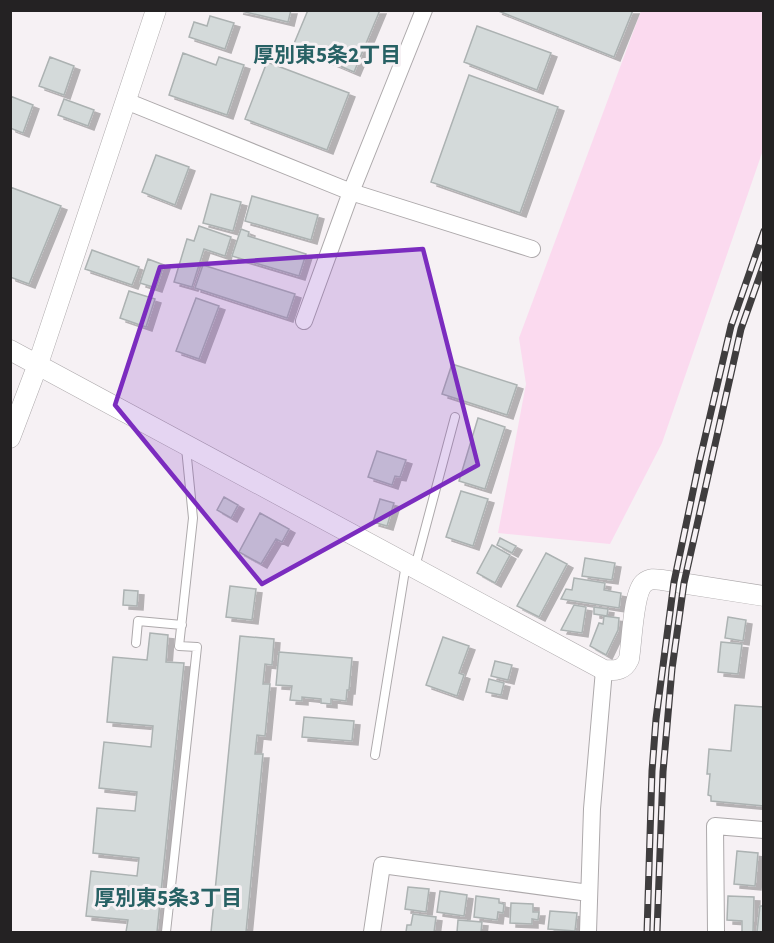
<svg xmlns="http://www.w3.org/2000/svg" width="774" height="943" font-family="'Source Sans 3','Noto Sans JP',sans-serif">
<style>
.green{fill:#fbdaef}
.building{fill:#d4dada;stroke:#acb2b2;stroke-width:1.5;filter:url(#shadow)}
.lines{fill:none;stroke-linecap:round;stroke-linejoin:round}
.service-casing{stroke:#ada9ab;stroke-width:10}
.minor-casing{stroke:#ada9ab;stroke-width:18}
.tertiary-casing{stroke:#ada9ab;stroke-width:21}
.service{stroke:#fff;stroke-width:8}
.minor{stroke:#fff;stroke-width:16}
.tertiary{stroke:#fff;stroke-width:20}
.rail-casing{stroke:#3f3d3e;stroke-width:7}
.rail{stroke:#f6f1f4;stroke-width:4.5;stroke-dasharray:14;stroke-linecap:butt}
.marked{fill:#7b2cbf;fill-opacity:0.2;stroke:#7b2cbf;stroke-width:4.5;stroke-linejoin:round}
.labels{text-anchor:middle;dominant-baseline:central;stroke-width:6;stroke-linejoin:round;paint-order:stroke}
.neighbourhood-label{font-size:21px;font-weight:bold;fill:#276164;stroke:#f6f1f4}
</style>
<defs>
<filter id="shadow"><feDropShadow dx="6" dy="4" stdDeviation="0" flood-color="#0004"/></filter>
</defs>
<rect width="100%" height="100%" fill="#f6f1f4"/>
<path class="green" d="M 641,11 L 763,11 L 763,150 L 662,443 L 610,544 L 498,533 L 526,384 L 519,338 Z"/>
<path class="building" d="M 237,10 L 291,10 L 288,22 Z
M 308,10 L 380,10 L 354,72 L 293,46 Z
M 496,10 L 633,10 L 614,57 Z
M 210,16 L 234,23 L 225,49 L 189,37 L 194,22 L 207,26 Z
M 477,26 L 551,53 L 537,90 L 464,62 Z
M 183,53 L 216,65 L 219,57 L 244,65 L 227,115 L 169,95 Z
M 50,57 L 74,66 L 64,95 L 39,86 Z
M 267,62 L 349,93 L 327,150 L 245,119 Z
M 469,75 L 558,107 L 520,213 L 431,182 Z
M 10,96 L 33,105 L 23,133 L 10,128 Z
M 64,99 L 94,110 L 88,126 L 58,115 Z
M 156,155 L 189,167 L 175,205 L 142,192 Z
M 10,187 L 61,206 L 29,284 L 10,277 Z
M 211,194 L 241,202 L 233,231 L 203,223 Z
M 252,196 L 318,215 L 311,240 L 245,221 Z
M 199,226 L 231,237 L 225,256 L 204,249 L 192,287 L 174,282 L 187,239 L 194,241 Z
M 241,229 L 249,232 L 248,236 L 306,254 L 299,276 L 232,256 Z
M 92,250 L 139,267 L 132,285 L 85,269 Z
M 148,259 L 164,265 L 156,288 L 140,283 Z
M 203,265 L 295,294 L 287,318 L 195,288 Z
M 129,291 L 155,299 L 146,327 L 120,318 Z
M 196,298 L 219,306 L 199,359 L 176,351 Z
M 452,364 L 517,385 L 507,415 L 442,394 Z
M 478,418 L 505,427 L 485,489 L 459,481 Z
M 377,451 L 406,460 L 400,477 L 395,476 L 392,485 L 368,477 Z
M 461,491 L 488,499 L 473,546 L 446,537 Z
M 224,497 L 238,505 L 231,518 L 217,510 Z
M 380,499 L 394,503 L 387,526 L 373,522 Z
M 260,513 L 289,529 L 282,542 L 276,539 L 261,564 L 239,552 Z
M 500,538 L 516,546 L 512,553 L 497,545 Z
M 492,545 L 510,555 L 495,583 L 477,573 Z
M 546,553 L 567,564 L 539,617 L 517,606 Z
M 585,558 L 615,563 L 612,580 L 582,576 Z
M 574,578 L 605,583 L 604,590 L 621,593 L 619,608 L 561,599 L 566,589 L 572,590 Z
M 230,586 L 256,589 L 252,620 L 226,617 Z
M 124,590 L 138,591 L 137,606 L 123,605 Z
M 574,605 L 586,607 L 582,633 L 561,630 Z
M 594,607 L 608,609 L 607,616 L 594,614 Z
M 604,616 L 619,618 L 618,630 L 606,655 L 590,646 L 599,623 L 603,624 Z
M 728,617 L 746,620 L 743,641 L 725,638 Z
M 150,633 L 168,635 L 166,662 L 184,663 L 157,932 L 126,932 L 128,920 L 86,916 L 91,871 L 137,876 L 139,858 L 93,853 L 97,808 L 135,811 L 137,792 L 99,788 L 104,742 L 151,747 L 153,726 L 107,722 L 113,657 L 147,660 Z
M 240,636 L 274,639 L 272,665 L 265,664 L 263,684 L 270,684 L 265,736 L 257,735 L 255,754 L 263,754 L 246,932 L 211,932 Z
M 443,637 L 469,646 L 459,673 L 464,675 L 457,696 L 426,685 Z
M 721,642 L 742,644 L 738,674 L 718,672 Z
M 279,652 L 352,658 L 349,690 L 347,690 L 346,701 L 331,699 L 331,704 L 321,703 L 321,699 L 302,697 L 302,701 L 290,700 L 292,686 L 276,685 Z
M 495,661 L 512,665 L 508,680 L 491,676 Z
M 489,679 L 504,683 L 501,695 L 486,692 Z
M 735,705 L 764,707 L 764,806 L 711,801 L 711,796 L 708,795 L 710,774 L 707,774 L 709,749 L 731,751 Z
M 304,717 L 354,721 L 352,741 L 302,737 Z
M 737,851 L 758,853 L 755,886 L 734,884 Z
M 408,887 L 429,889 L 426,912 L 405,909 Z
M 440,891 L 467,895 L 464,916 L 437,912 Z
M 476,896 L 499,899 L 499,903 L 504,904 L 503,913 L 498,912 L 497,920 L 474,917 Z
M 728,896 L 754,897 L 753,932 L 742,932 L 742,921 L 727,920 Z
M 511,903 L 533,904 L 533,912 L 539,912 L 538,920 L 532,919 L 532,924 L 510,923 Z
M 760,906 L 764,906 L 764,932 L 757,932 Z
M 550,911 L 577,913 L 575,931 L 548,929 Z
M 413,914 L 436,917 L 434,932 L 406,932 L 407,925 L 411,925 Z
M 458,920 L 482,922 L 481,932 L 457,932 Z"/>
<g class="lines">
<defs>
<path id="service" d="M 415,567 L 455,417
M 136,643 L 138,621 L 182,625
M 375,755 L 406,564
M 166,932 L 197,647 L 179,646 L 193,518 L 186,448"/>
<path id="minor" d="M 126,101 L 351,192 L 532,249
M 304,321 L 351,192 L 424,10
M 372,932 L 382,865 L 589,893
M 588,932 L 592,809 L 604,670
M 716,932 L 715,826 L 764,830"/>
<path id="tertiary" d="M 10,350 L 604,670 C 617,671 624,670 629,659 C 632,642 633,593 644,583 C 650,578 655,579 662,580 L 764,596
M 10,438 L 38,364 L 156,10"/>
</defs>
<use href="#service" class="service-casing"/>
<use href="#minor" class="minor-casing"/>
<use href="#tertiary" class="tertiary-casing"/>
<use href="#service" class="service"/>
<use href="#minor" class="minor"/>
<use href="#tertiary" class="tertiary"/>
<defs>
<path id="rail" d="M 647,932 L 652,771 L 656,719 L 674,582 L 699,463 L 731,326 L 764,231
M 657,932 L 663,772 L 672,669 L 684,583 L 741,329 L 764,264"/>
</defs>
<use href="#rail" class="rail-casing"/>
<use href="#rail" class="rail"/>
</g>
<path class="marked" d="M 423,249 L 478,465 L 262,584 L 115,405 L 160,267 Z"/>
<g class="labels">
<g class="neighbourhood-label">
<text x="327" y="55">厚別東5条2丁目</text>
<text x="168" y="898">厚別東5条3丁目</text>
</g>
</g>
<rect width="774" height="943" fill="none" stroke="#242223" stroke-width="24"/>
</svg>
